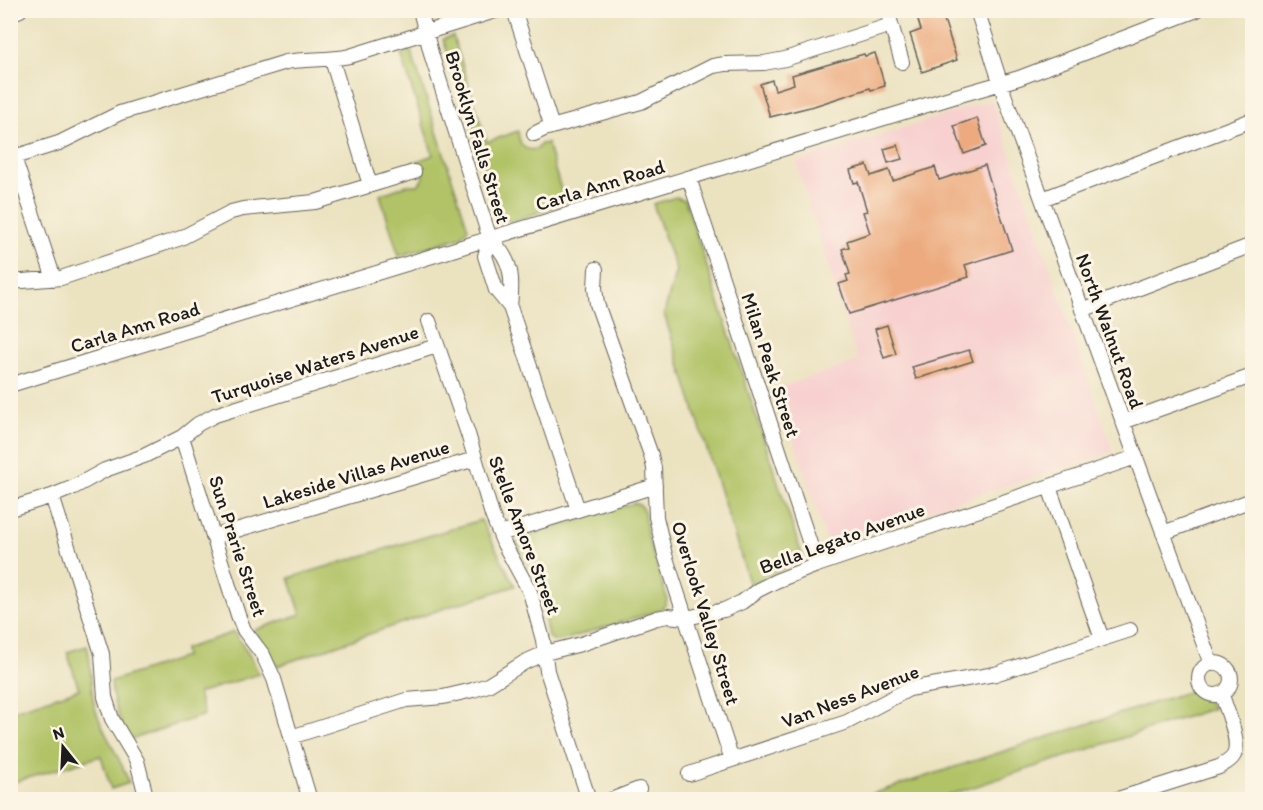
<svg xmlns="http://www.w3.org/2000/svg" width="1263" height="810" font-family="Itim,sans-serif">
<style>
.built{fill:#f7d0cf}
.green{fill:#b1c366;stroke:#667041;stroke-width:1.5}
.lines{fill:none;stroke-linecap:round;stroke-linejoin:round}
.stream{stroke:#82b3ee;stroke-width:3}
.building{fill:#ecaa7e}
.minor-casing{stroke:#646155;stroke-width:16}
.minor{stroke:#fff;stroke-width:14}
.labels{text-anchor:middle;dominant-baseline:central;stroke-width:6;stroke-linejoin:round;paint-order:stroke}
.street-label{font-size:20px;fill:#1c1c1c;stroke:#fcf5e5}
</style>
<rect width="100%" height="100%" fill="#fcf5e5"/>
<filter id="ink" filterUnits="userSpaceOnUse"><feTurbulence type="fractalNoise" baseFrequency=".0167" numOctaves="2"/><feDisplacementMap in="SourceGraphic" scale="12" xChannelSelector="R" yChannelSelector="G"/><feConvolveMatrix kernelMatrix="1 2 1 2 8 2 1 2 1" color-interpolation-filters="sRGB"/></filter>
<filter id="wash" filterUnits="userSpaceOnUse"><feTurbulence type="fractalNoise" baseFrequency=".008" numOctaves="4" result="noise"/><feDisplacementMap in="SourceGraphic" scale="24" xChannelSelector="R" yChannelSelector="G"/><feGaussianBlur stdDeviation="1.35" result="paint"/><feColorMatrix in="noise" values="0 0 0 0 0 0 0 0 0 0 0 0 0 0 0 0 0 1.4 0 .05"/><feComposite in="paint" operator="in"/></filter>
<g filter="url(#wash)">
<rect width="100%" height="100%" fill="#ebe2c0"/>
<path class="built" d="M 992,100 L 1113,452 L 827,543 L 778,388 L 858,361 L 796,162 Z"/>
<path class="green" d="M 453,36 L 487,142 L 518,131 C 519,143 523,152 537,149 L 541,144 L 547,143 L 565,203 L 511,222 L 500,215 L 443,39 Z
M 411,51 L 468,228 L 461,237 L 399,256 L 380,195 L 407,185 L 418,185 L 424,177 C 423,169 420,166 413,163 L 433,155 L 401,54 Z
M 676,197 L 685,200 L 802,555 L 798,562 L 750,585 L 664,314 L 676,270 L 653,204 Z
M 634,503 L 640,505 L 644,511 L 647,534 L 667,598 L 666,604 L 660,610 L 560,641 L 554,641 L 548,637 L 544,615 L 530,574 L 518,549 L 518,544 L 522,538 Z
M 481,520 L 515,586 L 448,607 L 277,666 L 255,630 L 301,614 L 289,578 Z
M 234,632 L 253,661 L 259,674 L 198,693 L 204,715 L 129,740 C 119,720 112,703 111,681 L 185,657 L 184,649 Z
M 87,646 C 93,667 89,690 96,711 C 104,736 121,757 129,783 L 111,789 L 101,756 L 11,783 L 11,711 L 79,689 L 67,652 Z
M 1196,689 L 1200,696 L 1214,708 L 937,799 L 856,799 Z"/>
<g class="lines">
<path class="stream" d="M 1251,707 L 1252,708"/>
</g>
<g id="blocks">
<path class="building" d="M 915,10 L 941,10 L 957,60 L 922,72 L 910,34 L 921,30 Z
M 875,53 L 885,86 L 871,90 L 870,88 L 814,106 L 770,117 L 760,84 L 772,80 L 775,90 L 794,84 L 792,75 L 864,54 L 865,56 Z
M 977,118 L 986,146 L 964,154 L 954,126 Z
M 898,145 L 902,159 L 888,163 L 884,149 Z
M 867,165 L 871,176 L 889,170 L 893,181 L 935,167 L 939,180 L 985,165 L 1012,250 L 965,265 L 969,277 L 849,314 L 839,284 L 848,281 L 846,275 L 850,274 L 842,249 L 849,247 L 847,241 L 870,233 L 863,212 L 867,211 L 858,182 L 854,183 L 850,170 Z
M 887,325 L 896,354 L 884,358 L 875,329 Z
M 969,350 L 973,361 L 916,379 L 912,367 Z"/>
</g>
</g>
<g filter="url(#ink)">
<use href="#blocks" fill-opacity="0" stroke="#646155" stroke-width="1.5"/>
<g class="lines">
<defs>
<path id="minor" d="M 420,10 L 432,57 L 490,239
M 514,10 L 552,127
M 887,10 L 902,62
M 977,10 L 1005,97 L 1211,664
M 10,14 L 20,10
M 332,60 L 370,185
M 534,134 L 544,129 L 641,102 L 713,66 L 725,64 L 764,63 L 785,59 L 891,25
M 10,145 L 54,279
M 14,157 L 59,143 L 120,113 L 286,62 C 307,58 328,61 350,56 L 498,10
M 689,178 L 817,565
M 1042,199 L 1252,120
M 490,239 L 485,256 L 496,290 L 510,307 L 578,510
M 490,239 C 513,260 513,279 510,307
M 596,269 L 595,288 L 597,304 L 651,455 L 654,468 L 656,517 L 665,555 L 732,760
M 10,282 L 61,278 L 181,238 L 231,212 L 243,209 L 315,202 L 414,172
M 1082,310 L 1252,245
M 429,321 L 468,434 L 492,515 L 504,544 L 530,592 L 543,640 L 547,671 L 589,800
M 10,385 L 953,97 L 1019,78 L 1197,10
M 1123,422 L 1252,376
M 182,437 L 238,615 L 244,630 L 263,655 L 274,679 L 310,800
M 1049,487 L 1102,639
M 52,496 L 102,654 L 105,697 L 112,719 L 137,761 L 147,800
M 10,509 L 52,496 L 74,487 L 105,470 L 144,456 L 182,437 L 198,424 L 215,415 L 437,346
M 1163,533 L 1252,500
M 500,534 L 655,486
M 213,537 L 475,459
M1199 679a16 16 0 1 1 32 0a16 16 0 1 1-32 0Z
M 291,737 L 406,700 L 443,697 L 473,690 L 488,685 L 525,662 L 545,653 L 581,644 L 657,618 L 668,616 L 686,618 L 724,610 L 742,602 L 758,590 L 776,581 L 817,565 L 1136,457
M 689,774 L 847,722 L 909,689 L 995,674 L 1130,630
M 611,800 L 639,789
M 1115,800 L 1219,767 C 1224,764 1231,761 1234,755 C 1241,741 1226,709 1222,695"/>
</defs>
<use href="#minor" class="minor-casing"/>
<use href="#minor" class="minor"/>
</g>
</g>
<g class="labels">
<g class="street-label">
<text transform="translate(478 137) rotate(73)">Brooklyn Falls Street</text>
<text transform="translate(600 185) rotate(-17)">Carla Ann Road</text>
<text transform="translate(135 327) rotate(-17)">Carla Ann Road</text>
<text transform="translate(1110 331) rotate(70)">North Walnut Road</text>
<text transform="translate(315 364) rotate(-18)">Turquoise Waters Avenue</text>
<text transform="translate(771 365) rotate(72)">Milan Peak Street</text>
<text transform="translate(356 474) rotate(-17)">Lakeside Villas Avenue</text>
<text transform="translate(525 535) rotate(69)">Stelle Amore Street</text>
<text transform="translate(842 538) rotate(-20)">Bella Legato Avenue</text>
<text transform="translate(238 546) rotate(72)">Sun Prarie Street</text>
<text transform="translate(706 613) rotate(73)">Overlook Valley Street</text>
<text transform="translate(850 696) rotate(-21)">Van Ness Avenue</text>
</g>
</g>
<rect width="1263" height="810" fill="none" stroke="#fcf5e5" stroke-width="36"/>
<g transform="translate(63 747) rotate(342)" stroke="#fcf5e5" stroke-width="4.5" paint-order="stroke">
<path d="M0-4.5L10 22L0 15L-10 22Z" fill="#1c1c1c"/>
<text y="-9" font-size="16" font-weight="bold" text-anchor="middle" fill="#1c1c1c">N</text>
</g>
</svg>
